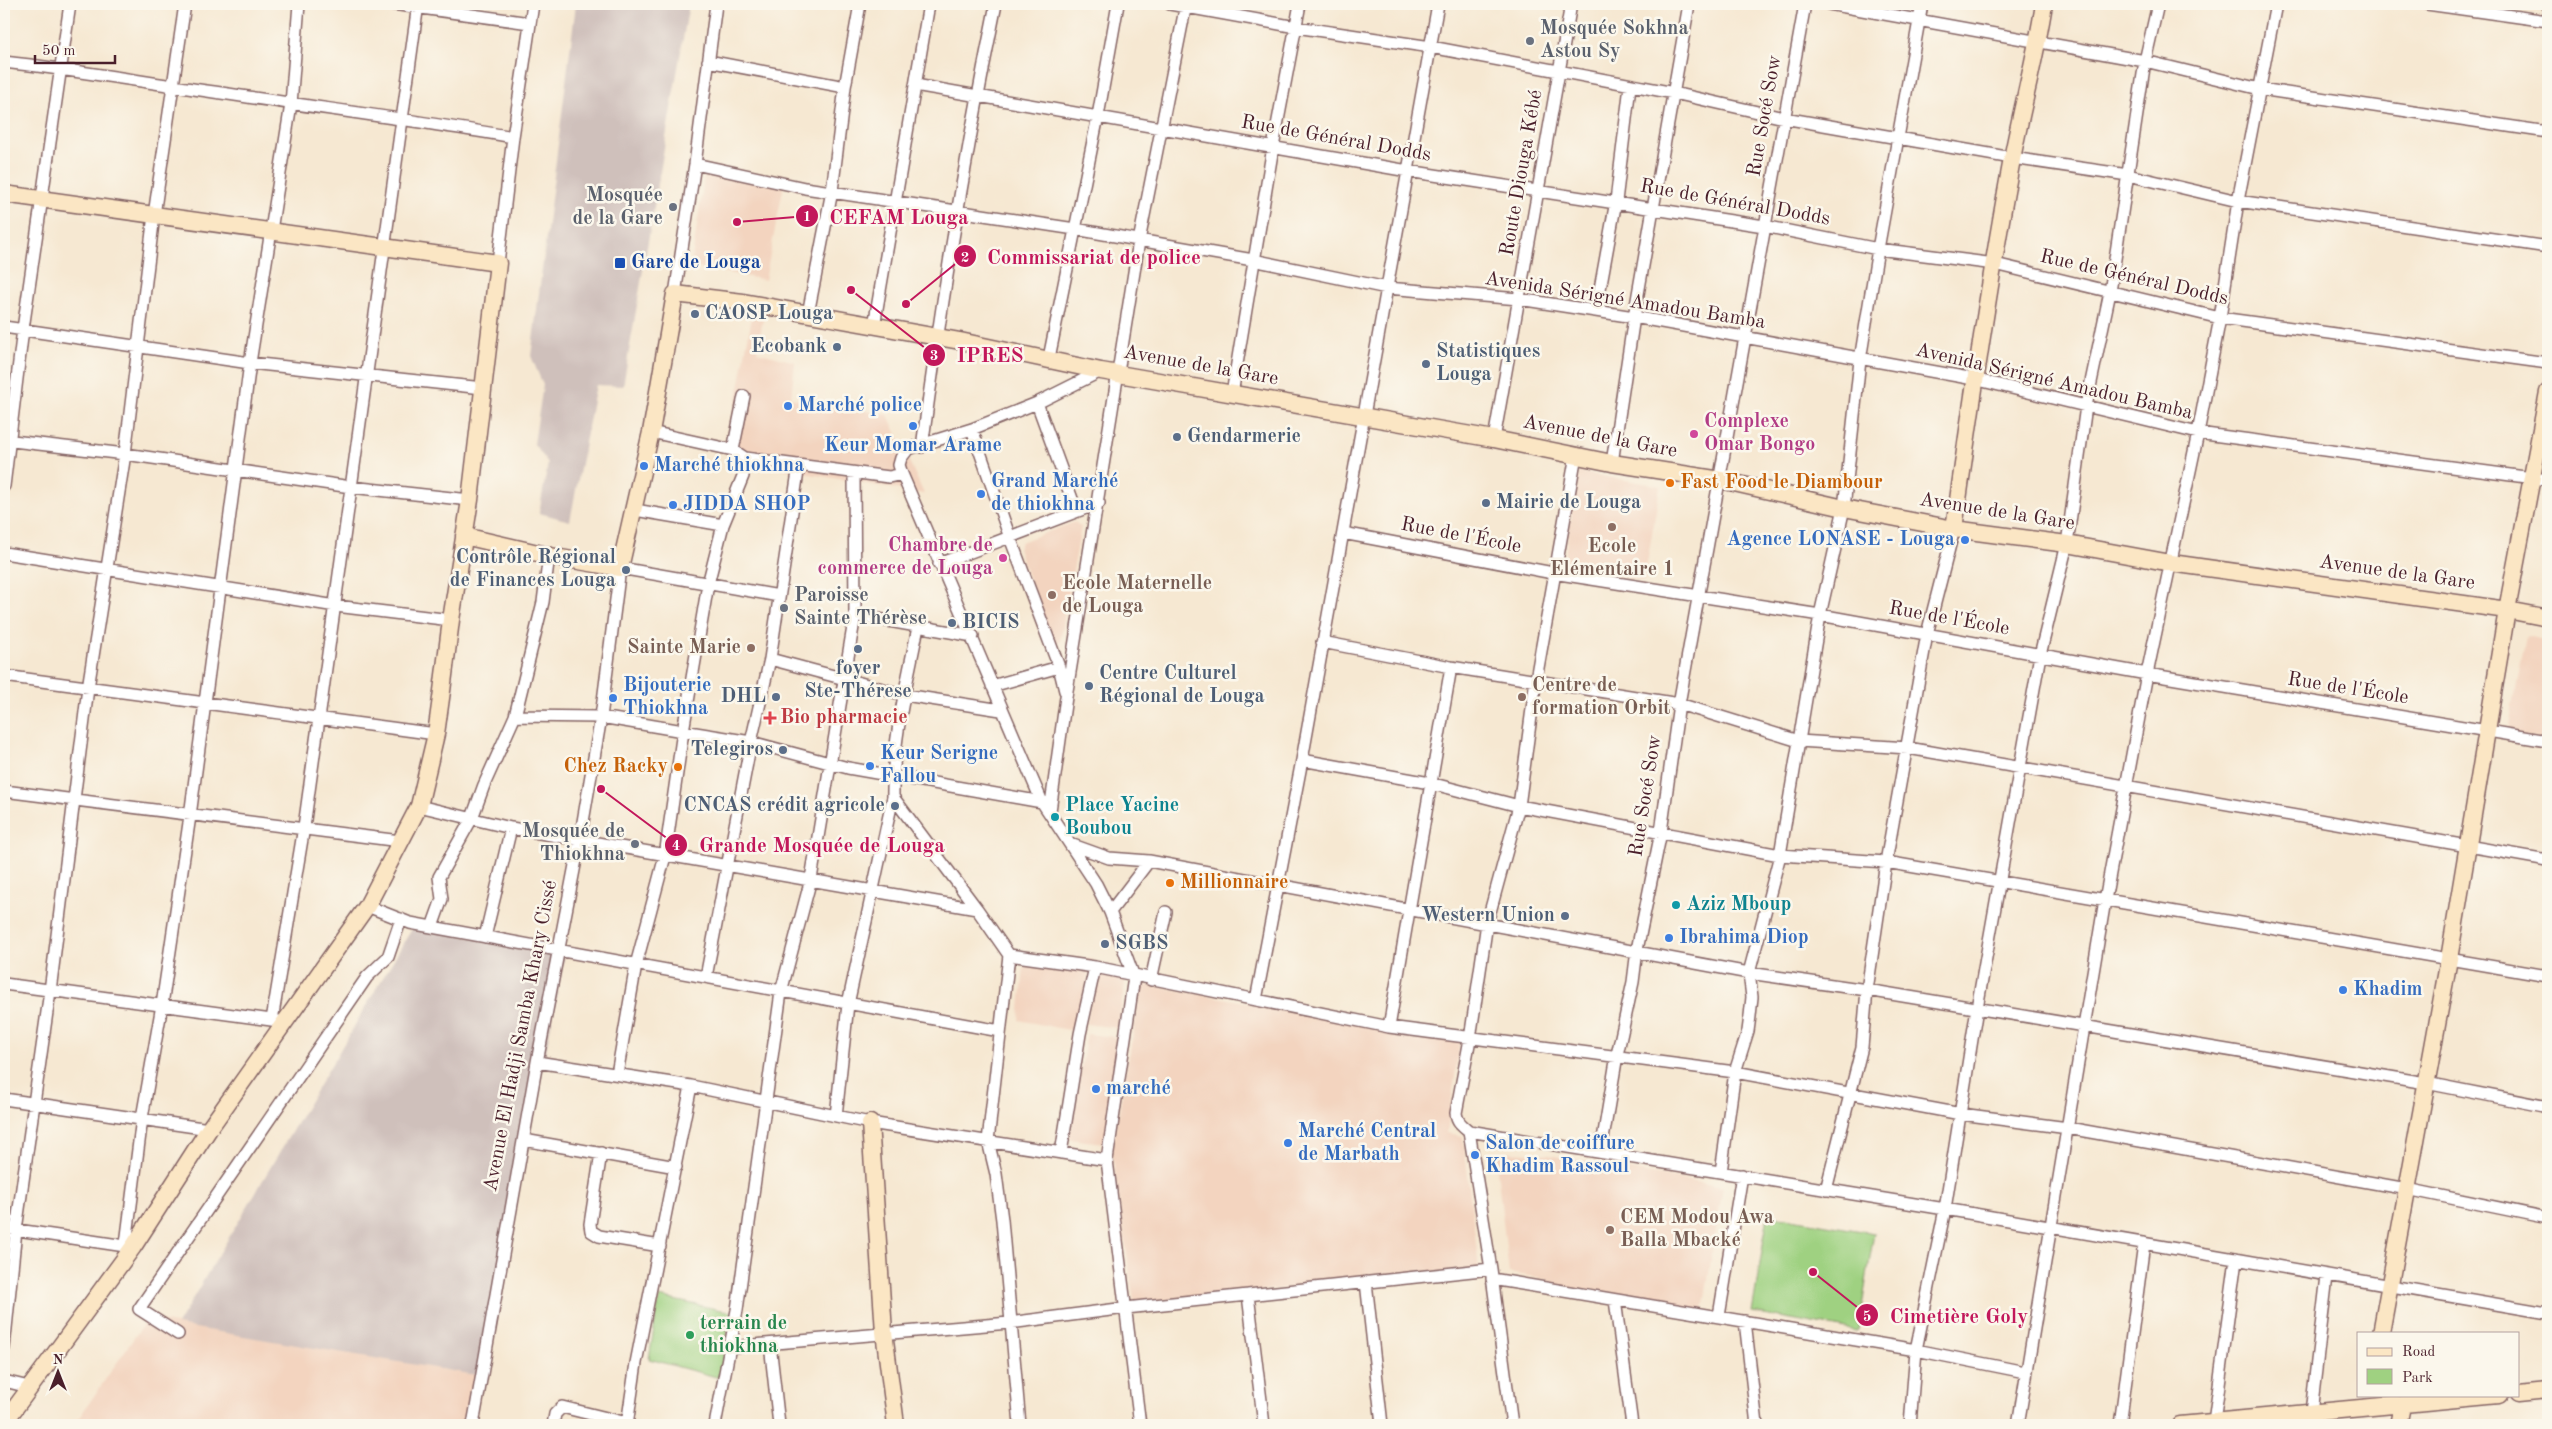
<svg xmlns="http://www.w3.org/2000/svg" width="2552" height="1429" font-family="'Old Standard TT',serif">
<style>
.built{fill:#f3d4bf}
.industrial{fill:#cfc0bb}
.green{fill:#9fd181;stroke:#747856}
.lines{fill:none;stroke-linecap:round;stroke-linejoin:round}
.street-casing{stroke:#866565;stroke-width:14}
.secondary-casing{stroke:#866565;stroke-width:19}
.street{stroke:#fff;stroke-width:11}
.secondary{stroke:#fbe6c4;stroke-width:16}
.worship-dot{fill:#6b7280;stroke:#fbf7ec;stroke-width:2}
.transit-dot{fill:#1a4fb4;stroke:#fbf7ec;stroke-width:2}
.service-dot{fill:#5c6f8a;stroke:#fbf7ec;stroke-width:2}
.shop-dot{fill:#3f7fe0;stroke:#fbf7ec;stroke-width:2}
.hotel-dot{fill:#d1479c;stroke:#fbf7ec;stroke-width:2}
.food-dot{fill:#e8710a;stroke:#fbf7ec;stroke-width:2}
.education-dot{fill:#8d6e63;stroke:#fbf7ec;stroke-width:2}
.health-dot{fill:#e0444e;stroke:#fbf7ec;stroke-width:2}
.culture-dot{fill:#0f9aa8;stroke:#fbf7ec;stroke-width:2}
.leisure-dot{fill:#2e9e5b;stroke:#fbf7ec;stroke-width:2}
.labels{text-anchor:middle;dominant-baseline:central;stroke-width:5;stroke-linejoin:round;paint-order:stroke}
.worship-label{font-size:20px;font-weight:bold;fill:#5b616d;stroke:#fbf7ec;text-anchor:start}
.street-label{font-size:20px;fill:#4a1f2b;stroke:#fbf7ec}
.transit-label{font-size:20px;font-weight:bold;fill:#164399;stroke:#fbf7ec;text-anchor:start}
.service-label{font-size:20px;font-weight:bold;fill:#4e5e75;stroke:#fbf7ec;text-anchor:start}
.shop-label{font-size:20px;font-weight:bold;fill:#366cbe;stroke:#fbf7ec;text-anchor:start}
.hotel-label{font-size:20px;font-weight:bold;fill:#b23c85;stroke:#fbf7ec;text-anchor:start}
.food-label{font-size:20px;font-weight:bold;fill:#c56008;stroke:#fbf7ec;text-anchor:start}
.education-label{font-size:20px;font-weight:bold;fill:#785e54;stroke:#fbf7ec;text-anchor:start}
.health-label{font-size:20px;font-weight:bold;fill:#be3a42;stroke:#fbf7ec;text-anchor:start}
.culture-label{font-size:20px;font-weight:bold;fill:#0d838f;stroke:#fbf7ec;text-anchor:start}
.leisure-label{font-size:20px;font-weight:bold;fill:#27864d;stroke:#fbf7ec;text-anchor:start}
.leader{fill:none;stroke:#c2185b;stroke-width:2}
.callout-dot{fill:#c2185b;stroke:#fbf7ec;stroke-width:2}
.mark-label{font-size:15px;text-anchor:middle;font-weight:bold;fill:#fff}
.callout-label{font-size:21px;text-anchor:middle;font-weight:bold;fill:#c2185b;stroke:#fbf7ec;stroke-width:5;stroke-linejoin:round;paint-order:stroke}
</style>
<rect width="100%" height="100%" fill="#fbf7ec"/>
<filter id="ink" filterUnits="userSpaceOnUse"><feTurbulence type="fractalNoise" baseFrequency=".02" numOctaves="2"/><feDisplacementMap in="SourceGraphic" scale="10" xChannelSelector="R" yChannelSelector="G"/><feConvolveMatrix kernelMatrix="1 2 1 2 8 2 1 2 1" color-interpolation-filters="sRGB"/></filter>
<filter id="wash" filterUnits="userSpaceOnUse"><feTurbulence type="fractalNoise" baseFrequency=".0096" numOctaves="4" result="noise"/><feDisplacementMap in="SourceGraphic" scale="20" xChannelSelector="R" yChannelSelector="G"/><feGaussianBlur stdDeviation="1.12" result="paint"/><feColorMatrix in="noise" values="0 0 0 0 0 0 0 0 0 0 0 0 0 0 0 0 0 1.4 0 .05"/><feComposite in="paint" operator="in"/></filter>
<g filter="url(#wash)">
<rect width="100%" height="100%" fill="#f6e8d2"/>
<path class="built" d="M 706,165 L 785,179 L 765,280 L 691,266 Z
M 753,311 L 764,314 L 757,352 L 795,362 L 791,398 L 888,415 L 924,494 L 726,459 Z
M 1579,472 L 1660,486 L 1644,581 L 1563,567 Z
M 1075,522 L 1081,527 L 1060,642 L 1053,644 L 1018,549 L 1021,542 Z
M 2526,636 L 2548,641 L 2548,740 L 2508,732 Z
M 1025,957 L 1093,959 L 1073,1031 L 1019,1020 Z
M 1095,975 L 1126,976 L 1118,1028 L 1087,1024 Z
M 1142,984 L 1460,1040 L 1447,1133 L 1463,1136 L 1479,1269 L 1134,1303 L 1112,1151 Z
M 1087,1034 L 1125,1038 L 1104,1143 L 1069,1139 Z
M 1495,1152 L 1538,1153 L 1723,1187 L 1703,1310 L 1549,1287 L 1549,1279 L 1509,1273 Z
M 147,1319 L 482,1376 L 474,1425 L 74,1425 Z"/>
<path class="industrial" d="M 576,4 L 689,4 L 623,386 L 596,385 L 570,521 L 539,513 L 548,463 L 534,444 L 543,385 L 531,356 Z
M 413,927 L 565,954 L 482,1376 L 177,1325 Z"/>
<path class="green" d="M 1768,1215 L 1874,1233 L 1858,1331 L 1752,1312 Z
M 659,1297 L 731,1312 L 720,1378 L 649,1359 Z"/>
</g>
<g filter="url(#ink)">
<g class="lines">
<defs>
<path id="street" d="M 392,4 L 530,23
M 1170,4 L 1296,27 L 1431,47 L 1674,93 L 1784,118 L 2012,158 L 2128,175 L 2238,201 L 2548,247
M 1829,4 L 2145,61 L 2260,89 L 2548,132
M 2427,4 L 2548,21
M 2547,4 L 2548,6
M 708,61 L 845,87
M 4,62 C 77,70 149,83 221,93 C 319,108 416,120 513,137
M 915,85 L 1408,171 L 1764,226 L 1878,249 L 1995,264 L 2220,318 L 2548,363
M 695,164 L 805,188 L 1075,229 L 1253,260 L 1387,288 L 1519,299 L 1634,317 L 1974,379 L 2198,433 L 2548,480
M 498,263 L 513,137 L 533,4
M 675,294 L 695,164 L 716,4
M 1596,311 L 1616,201 L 1630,86
M 808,314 L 832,191 L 845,87 L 860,4
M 874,326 L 929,4
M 4,327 L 250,363 L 483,388
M 1049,358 L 1098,116 L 1118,4
M 1232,394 L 1273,147 L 1300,4
M 1037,403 L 1076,510
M 972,429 L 1009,535 L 1059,667 L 1065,691
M 651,432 L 733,450 L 745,458 L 889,477 L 902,474 L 899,465 L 901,458 L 908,449 L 972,429 L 1037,403 L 1101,371
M 1494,439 L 1571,4
M 4,440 L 125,454 L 351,487 L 470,500
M 922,447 C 942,298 966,150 996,4
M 733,450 L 744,396
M 1576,455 L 1536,679 L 1519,806 L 1487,923 L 1470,1039 L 1456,1113 C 1457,1122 1462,1125 1469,1131 L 1945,1209 L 2548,1313
M 1612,463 L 1634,317 L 1689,4
M 902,474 L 1042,802 L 1096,884 L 1110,912 L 1134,977 L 1107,1160 L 1140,1425
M 4,486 L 23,329 L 70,4
M 723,525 L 743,476 L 745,458
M 1343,533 L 1553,573 L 1820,615 L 2147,674 L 2548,741
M 4,553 L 336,606 L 451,620
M 939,564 L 1099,503
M 855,615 L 973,636
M 1322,642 L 1451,667 L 1679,704 L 1799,741 L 1908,748 L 2548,860
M 770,659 L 905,695 L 1001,710
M 4,676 L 436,734
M 992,686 L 1059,667
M 515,716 L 601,717 L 683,731 L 751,742 L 848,768 L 1042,802
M 1302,760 L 1430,783 L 1519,806 L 1780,855 L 1886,862 L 2548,976
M 4,791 L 400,841
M 893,797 L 977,909 L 1009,955 L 988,1141 L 996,1174 L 1002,1220 L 1020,1425
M 419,806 L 511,828 L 977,909
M 1050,811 L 1066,697 L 1139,241 L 1186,4
M 1070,844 L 1109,858 L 1149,861 L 1749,973 L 1867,990 L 2426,1083 L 2548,1107
M 367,906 L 410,923 L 1000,1031
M 1110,912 L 1149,861
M 432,927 L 442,899 L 439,877 L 472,818 L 484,785 L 515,716 L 543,602 L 549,555
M 485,937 L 511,828
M 1009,955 L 1095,967 L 1389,1027 L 1735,1072 L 1961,1114 L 2068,1128 L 2407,1189 L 2548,1218
M 706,977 L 751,742 L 770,659 L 799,465
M 1151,980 L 1166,912
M 4,984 L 279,1021
M 1256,1000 L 1302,760 L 1438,4
M 272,1020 L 304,827 L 418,4
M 1389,1027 L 1451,667
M 537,1062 L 691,1086 L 870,1123 L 1107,1160
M 617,1074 L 636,965 L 665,856 L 683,731 L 708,584 L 723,525 L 635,510
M 4,1099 L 209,1129
M 836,1116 L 848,1004 L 893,797 C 892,741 907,683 918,627
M 1469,1131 L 1491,1269 L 1512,1425
M 524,1140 L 676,1167
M 1601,1151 L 1617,1055 L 1633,982 L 1637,950 L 1661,832 L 1679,704 L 1805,4
M 601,1153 L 590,1224 L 591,1231 L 599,1236 L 660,1246
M 1061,1153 L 1080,1034 L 1095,967
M 1721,1172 L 1735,1072 L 1748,1031 L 1750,1016 L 1752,997 L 1749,973 L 1780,855 L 1820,615 L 1844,508 L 1860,360 L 1878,249 L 1922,4
M 1826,1190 L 1862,1047 L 1867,990 L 1886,862 L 1927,634 L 1954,529
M 4,1228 L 132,1247
M 126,1244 L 142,1118 L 162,1005 L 190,816 L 250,363 L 291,104 L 299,4
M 1492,1279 L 1916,1350 L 2025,1372
M 1366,1282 L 1382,1425
M 1248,1295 L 1264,1425
M 1615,1300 L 1632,1425
M 1719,1316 L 1742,1175
M 1745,1321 L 1757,1425
M 178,1334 L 139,1309 L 367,977 L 388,957 L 401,919
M 770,1344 L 779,1425
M 731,1347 L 1009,1323 L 1126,1308 L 1491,1269
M 4,1348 L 16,1230 L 50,991 L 88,688 L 125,454 L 154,215 L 185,4
M 4,1381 L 29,1387
M 2311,1412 L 2327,1276
M 2214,1422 L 2236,1259
M 473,1425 L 537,1062 L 580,839 L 601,717 L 620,568 L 779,596
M 553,1425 L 555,1414 L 562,1407 L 627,1423
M 627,1425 L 636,1363 L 691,1086
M 715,1425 L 737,1310 L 781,992 L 811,879 L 855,615 L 854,474
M 1910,1425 L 1916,1350 L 1945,1209 L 1977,1008 L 2040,655 L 2067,544 L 2086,406 L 2110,292 L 2145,61 L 2158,4
M 2018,1425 L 2105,900 L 2147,674 L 2198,433 L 2220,318 L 2238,201 L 2276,4
M 2120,1425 L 2144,1243"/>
<path id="secondary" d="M 4,194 L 498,263 L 470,500 L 451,620 L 442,691 L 436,734 L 419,806 L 367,906 L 209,1129 L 133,1247 L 4,1423
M 1954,529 C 1971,405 1989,282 2012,159 C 2022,107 2036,56 2044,4
M 464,536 L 555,557 L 620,568 L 651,432 L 675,294 L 743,302 L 960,341 L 1101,371 L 1494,439 L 1612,463 L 1721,480 L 1844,508 L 1954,529 L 2067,544 L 2171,563 L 2507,610 L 2548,618
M 870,1123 L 884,1332 L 896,1425
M 2381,1333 L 2449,959 L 2507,610 L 2548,392
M 2518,1393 L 2548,1390
M 2180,1425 L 2499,1395
M 2398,1425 L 2402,1406"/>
</defs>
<use href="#street" class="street-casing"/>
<use href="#secondary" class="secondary-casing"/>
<use href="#street" class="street"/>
<use href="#secondary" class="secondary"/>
</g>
</g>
<g class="worship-dot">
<circle cx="1530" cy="41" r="5"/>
<circle cx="673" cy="207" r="5"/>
<circle cx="784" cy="608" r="5"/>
<circle cx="635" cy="844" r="5"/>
</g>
<rect class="transit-dot" x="614" y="257" width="12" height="12" rx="2.5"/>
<g class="service-dot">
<circle cx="695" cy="314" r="5"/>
<circle cx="837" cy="347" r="5"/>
<circle cx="1426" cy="364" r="5"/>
<circle cx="1177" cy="437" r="5"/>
<circle cx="1486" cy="503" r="5"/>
<circle cx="626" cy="570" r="5"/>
<circle cx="952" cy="623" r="5"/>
<circle cx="858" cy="649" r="5"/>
<circle cx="1089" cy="686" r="5"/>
<circle cx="776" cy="697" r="5"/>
<circle cx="783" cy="750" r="5"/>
<circle cx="895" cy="806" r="5"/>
<circle cx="1565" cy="916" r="5"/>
<circle cx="1105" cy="944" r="5"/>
</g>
<g class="shop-dot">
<circle cx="788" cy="406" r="5"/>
<circle cx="913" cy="426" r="5"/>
<circle cx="644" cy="466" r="5"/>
<circle cx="981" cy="494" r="5"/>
<circle cx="673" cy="505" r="5"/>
<circle cx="1965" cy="540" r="5"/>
<circle cx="613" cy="698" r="5"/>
<circle cx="870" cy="766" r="5"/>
<circle cx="1669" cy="938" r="5"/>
<circle cx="2343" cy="990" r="5"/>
<circle cx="1096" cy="1089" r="5"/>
<circle cx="1288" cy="1143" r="5"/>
<circle cx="1475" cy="1155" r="5"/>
</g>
<g class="hotel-dot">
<circle cx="1694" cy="434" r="5"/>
<circle cx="1003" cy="558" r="5"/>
</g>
<g class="food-dot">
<circle cx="1670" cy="483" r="5"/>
<circle cx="678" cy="767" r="5"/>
<circle cx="1170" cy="883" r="5"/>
</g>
<g class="education-dot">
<circle cx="1612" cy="527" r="5"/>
<circle cx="1052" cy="595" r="5"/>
<circle cx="751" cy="648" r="5"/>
<circle cx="1522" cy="697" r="5"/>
<circle cx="1610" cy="1230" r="5"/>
</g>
<path class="health-dot" d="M767.5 710.5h5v5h5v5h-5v5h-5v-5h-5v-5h5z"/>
<g class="culture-dot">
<circle cx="1055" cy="817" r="5"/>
<circle cx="1676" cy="905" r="5"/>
</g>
<circle class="leisure-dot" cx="690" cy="1335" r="5"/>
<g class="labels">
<g class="worship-label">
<text x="1540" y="29">Mosquée Sokhna<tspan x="1540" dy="23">Astou Sy</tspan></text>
<text x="663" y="196" text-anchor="end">Mosquée<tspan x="663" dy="23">de la Gare</tspan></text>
<text x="794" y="596">Paroisse<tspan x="794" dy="23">Sainte Thérèse</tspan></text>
<text x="625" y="832" text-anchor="end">Mosquée de<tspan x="625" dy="23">Thiokhna</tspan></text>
</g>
<g class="street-label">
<text transform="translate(1765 116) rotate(-80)">Rue Socé Sow</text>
<text transform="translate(1336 139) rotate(10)">Rue de Général Dodds</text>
<text transform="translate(1522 173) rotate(-80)">Route Diouga Kébé</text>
<text transform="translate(1735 203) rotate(10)">Rue de Général Dodds</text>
<text transform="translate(2134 278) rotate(13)">Rue de Général Dodds</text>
<text transform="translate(1625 301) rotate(9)">Avenida Sérigné Amadou Bamba</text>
<text transform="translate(1201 366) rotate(10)">Avenue de la Gare</text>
<text transform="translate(2054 382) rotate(13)">Avenida Sérigné Amadou Bamba</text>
<text transform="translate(1600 437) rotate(11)">Avenue de la Gare</text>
<text transform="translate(1997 512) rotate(9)">Avenue de la Gare</text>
<text transform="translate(1461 536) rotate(11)">Rue de l'École</text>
<text transform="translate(2397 573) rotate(8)">Avenue de la Gare</text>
<text transform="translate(1949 619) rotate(10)">Rue de l'École</text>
<text transform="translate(2348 689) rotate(9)">Rue de l'École</text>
<text transform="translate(1646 796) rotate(-81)">Rue Socé Sow</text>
<text transform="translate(521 1036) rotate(-79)">Avenue El Hadji Samba Khary Cissé</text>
</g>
<g class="transit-label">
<text x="631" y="263">Gare de Louga</text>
</g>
<g class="service-label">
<text x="705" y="314">CAOSP Louga</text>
<text x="827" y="347" text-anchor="end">Ecobank</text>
<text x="1436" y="352">Statistiques<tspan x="1436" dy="23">Louga</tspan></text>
<text x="1187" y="437">Gendarmerie</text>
<text x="1496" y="503">Mairie de Louga</text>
<text x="616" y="558" text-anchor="end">Contrôle Régional<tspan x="616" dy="23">de Finances Louga</tspan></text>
<text x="962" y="623">BICIS</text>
<text x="858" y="669" text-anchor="middle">foyer<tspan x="858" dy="23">Ste-Thérese</tspan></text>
<text x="1099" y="674">Centre Culturel<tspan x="1099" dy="23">Régional de Louga</tspan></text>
<text x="766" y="697" text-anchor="end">DHL</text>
<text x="773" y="750" text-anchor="end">Telegiros</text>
<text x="885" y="806" text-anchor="end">CNCAS crédit agricole</text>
<text x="1555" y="916" text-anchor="end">Western Union</text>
<text x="1115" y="944">SGBS</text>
</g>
<g class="shop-label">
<text x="798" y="406">Marché police</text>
<text x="913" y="446" text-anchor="middle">Keur Momar Arame</text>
<text x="654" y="466">Marché thiokhna</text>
<text x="991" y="482">Grand Marché<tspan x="991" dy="23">de thiokhna</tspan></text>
<text x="683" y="505">JIDDA SHOP</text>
<text x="1955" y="540" text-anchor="end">Agence LONASE - Louga</text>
<text x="623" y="686">Bijouterie<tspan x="623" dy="23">Thiokhna</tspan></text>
<text x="880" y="754">Keur Serigne<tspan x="880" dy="23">Fallou</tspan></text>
<text x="1679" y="938">Ibrahima Diop</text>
<text x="2353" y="990">Khadim</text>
<text x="1106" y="1089">marché</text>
<text x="1298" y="1132">Marché Central<tspan x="1298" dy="23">de Marbath</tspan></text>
<text x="1485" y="1144">Salon de coiffure<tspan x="1485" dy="23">Khadim Rassoul</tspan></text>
</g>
<g class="hotel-label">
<text x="1704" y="422">Complexe<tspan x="1704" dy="23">Omar Bongo</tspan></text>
<text x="993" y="546" text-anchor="end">Chambre de<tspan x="993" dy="23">commerce de Louga</tspan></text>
</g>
<g class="food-label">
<text x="1680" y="483">Fast Food le Diambour</text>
<text x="668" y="767" text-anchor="end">Chez Racky</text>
<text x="1180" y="883">Millionnaire</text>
</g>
<g class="education-label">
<text x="1612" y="547" text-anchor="middle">Ecole<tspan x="1612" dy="23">Elémentaire 1</tspan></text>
<text x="1062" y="584">Ecole Maternelle<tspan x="1062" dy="23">de Louga</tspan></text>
<text x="741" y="648" text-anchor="end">Sainte Marie</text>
<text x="1532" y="686">Centre de<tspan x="1532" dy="23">formation Orbit</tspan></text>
<text x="1620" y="1218">CEM Modou Awa<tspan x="1620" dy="23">Balla Mbacké</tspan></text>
</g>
<g class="health-label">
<text x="780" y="718">Bio pharmacie</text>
</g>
<g class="culture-label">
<text x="1065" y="806">Place Yacine<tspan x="1065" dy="23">Boubou</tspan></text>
<text x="1686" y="905">Aziz Mboup</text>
</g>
<g class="leisure-label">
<text x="700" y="1324">terrain de<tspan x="700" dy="23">thiokhna</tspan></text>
</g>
</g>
<path class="leader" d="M737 222L807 216M906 304L965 256M851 290L934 355M601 789L676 845M1813 1272L1867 1315"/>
<g class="callout-dot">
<circle cx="737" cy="222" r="5"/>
<circle cx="906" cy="304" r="5"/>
<circle cx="851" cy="290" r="5"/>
<circle cx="601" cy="789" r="5"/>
<circle cx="1813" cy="1272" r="5"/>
<circle cx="807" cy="216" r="12"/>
<circle cx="965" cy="256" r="12"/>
<circle cx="934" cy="355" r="12"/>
<circle cx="676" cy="845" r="12"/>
<circle cx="1867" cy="1315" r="12"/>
</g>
<g class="mark-label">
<text x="807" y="221">1</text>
<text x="965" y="262">2</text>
<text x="934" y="360">3</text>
<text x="676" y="850">4</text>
<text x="1867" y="1321">5</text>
</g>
<g class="callout-label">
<text x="899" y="224">CEFAM Louga</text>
<text x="1094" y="264">Commissariat de police</text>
<text x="990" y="362">IPRES</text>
<text x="822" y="852">Grande Mosquée de Louga</text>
<text x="1959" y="1323">Cimetière Goly</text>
</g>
<rect width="2552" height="1429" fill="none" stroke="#fbf7ec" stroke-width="20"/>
<rect x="2357" y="1332" width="162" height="65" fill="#fbf7ec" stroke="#b4a19f"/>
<rect x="2367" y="1348" width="25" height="8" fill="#fbe6c4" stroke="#b4a19f"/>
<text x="2402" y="1356" font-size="15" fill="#4a1f2b">Road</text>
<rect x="2367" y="1369" width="25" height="15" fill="#9fd181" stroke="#b4a19f"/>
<text x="2402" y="1382" font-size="15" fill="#4a1f2b">Park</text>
<g transform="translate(58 1372)" stroke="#fbf7ec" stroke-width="4" paint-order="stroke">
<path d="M0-4L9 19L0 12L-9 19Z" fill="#4a1f2b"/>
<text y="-8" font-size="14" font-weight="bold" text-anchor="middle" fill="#4a1f2b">N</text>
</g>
<path d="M35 55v8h80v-8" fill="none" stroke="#4a1f2b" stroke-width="2.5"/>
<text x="42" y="55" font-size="15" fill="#4a1f2b" stroke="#fbf7ec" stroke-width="4" paint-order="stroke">50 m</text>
</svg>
